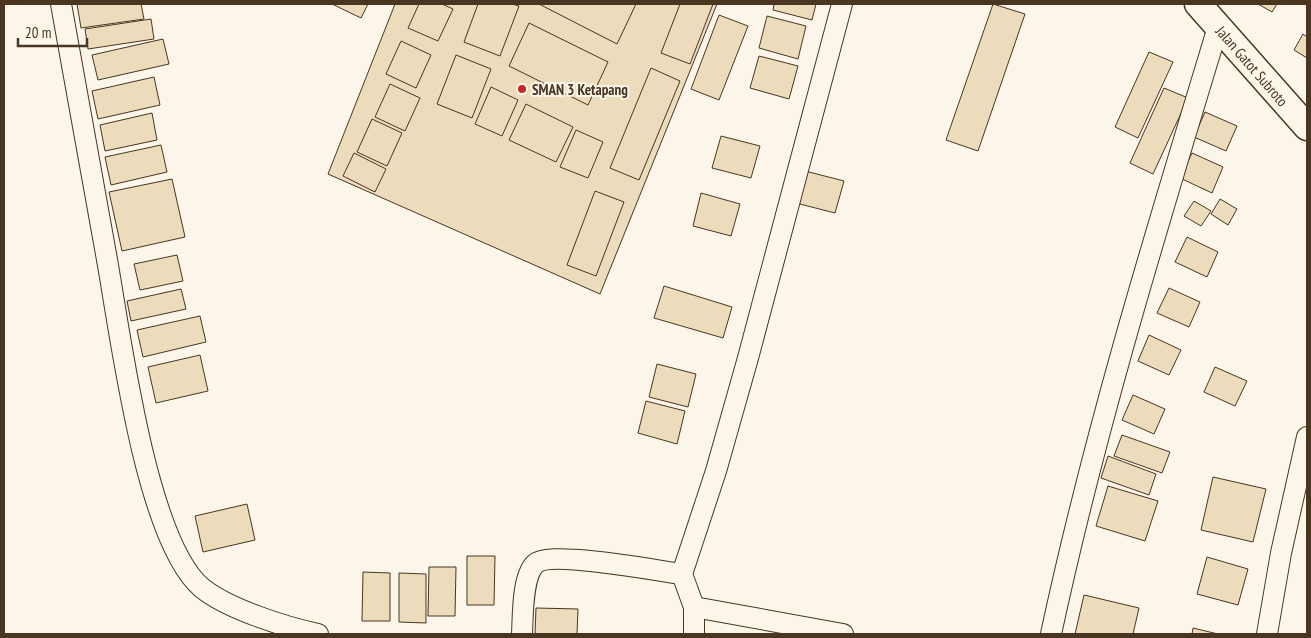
<svg xmlns="http://www.w3.org/2000/svg" width="1311" height="638" font-family="'PT Sans Narrow',sans-serif">
<style>
.building{fill:#ecdcbc;stroke:#4a3520}
.lines{fill:none;stroke-linecap:round;stroke-linejoin:round}
.minor-casing{stroke:#4a3520;stroke-width:22}
.tertiary-casing{stroke:#4a3520;stroke-width:29}
.minor{stroke:#fbf6e9;stroke-width:20}
.tertiary{stroke:#fbf6e9;stroke-width:26}
.poi-dot{fill:#c62828;stroke:#fbf6e9;stroke-width:2}
.labels{text-anchor:middle;dominant-baseline:central;stroke-width:4;stroke-linejoin:round;paint-order:stroke}
.street-label{font-size:15px;fill:#4a3520;stroke:#fbf6e9}
.poi-label{font-size:15px;font-weight:bold;fill:#4a3520;stroke:#fbf6e9;text-anchor:start}
</style>
<rect width="100%" height="100%" fill="#fbf6e9"/>
<path class="building" d="M 77,4 L 141,4 L 144,19 L 81,28 Z
M 332,4 L 368,4 L 361,18 Z
M 395,4 L 717,4 L 600,294 L 328,174 Z
M 419,4 L 442,4 L 453,9 L 438,41 L 408,28 Z
M 478,4 L 512,4 L 519,6 L 500,56 L 464,42 Z
M 539,4 L 636,4 L 617,44 Z
M 680,4 L 713,4 L 690,64 L 661,53 Z
M 774,4 L 816,4 L 812,20 L 773,10 Z
M 993,4 L 1025,14 L 978,151 L 946,140 Z
M 1258,4 L 1277,4 L 1272,12 Z
M 719,15 L 748,26 L 719,100 L 691,89 Z
M 767,16 L 806,26 L 798,59 L 759,48 Z
M 151,19 L 154,39 L 88,49 L 85,29 Z
M 529,23 L 608,62 L 588,105 L 509,66 Z
M 1303,34 L 1307,37 L 1307,58 L 1294,50 Z
M 163,39 L 169,64 L 98,80 L 92,55 Z
M 401,41 L 431,55 L 416,88 L 386,74 Z
M 1149,52 L 1173,62 L 1138,138 L 1115,127 Z
M 456,55 L 491,69 L 472,118 L 437,104 Z
M 759,56 L 798,66 L 789,99 L 750,88 Z
M 651,68 L 680,81 L 639,180 L 610,168 Z
M 154,77 L 160,105 L 98,119 L 92,91 Z
M 390,84 L 420,98 L 405,131 L 375,117 Z
M 491,87 L 518,100 L 502,136 L 475,124 Z
M 1164,88 L 1188,98 L 1153,174 L 1130,163 Z
M 526,104 L 573,127 L 556,162 L 509,140 Z
M 1205,112 L 1237,126 L 1226,151 L 1194,137 Z
M 152,113 L 157,140 L 105,151 L 100,125 Z
M 372,119 L 402,133 L 387,166 L 357,152 Z
M 576,130 L 603,142 L 588,178 L 560,167 Z
M 721,136 L 760,146 L 751,178 L 712,168 Z
M 161,145 L 167,172 L 111,185 L 105,157 Z
M 354,153 L 386,169 L 375,192 L 343,176 Z
M 1192,153 L 1223,167 L 1212,193 L 1180,178 Z
M 805,171 L 844,181 L 835,213 L 796,203 Z
M 172,179 L 185,237 L 122,251 L 109,192 Z
M 595,191 L 624,202 L 596,276 L 567,265 Z
M 701,193 L 740,204 L 731,236 L 693,226 Z
M 1220,199 L 1237,209 L 1228,225 L 1211,214 Z
M 1194,201 L 1211,211 L 1201,226 L 1184,216 Z
M 1187,237 L 1218,252 L 1207,277 L 1175,262 Z
M 177,255 L 183,281 L 140,290 L 134,264 Z
M 664,286 L 732,307 L 723,338 L 654,318 Z
M 1169,288 L 1200,302 L 1189,327 L 1157,313 Z
M 181,289 L 186,309 L 131,321 L 127,301 Z
M 200,316 L 206,342 L 143,357 L 137,330 Z
M 1149,335 L 1181,350 L 1169,375 L 1138,361 Z
M 200,355 L 208,391 L 156,403 L 148,367 Z
M 657,364 L 696,374 L 688,407 L 649,397 Z
M 1215,367 L 1247,381 L 1235,406 L 1204,392 Z
M 1133,395 L 1165,409 L 1154,434 L 1122,420 Z
M 646,401 L 685,411 L 677,444 L 638,433 Z
M 1122,435 L 1170,452 L 1162,473 L 1114,456 Z
M 1108,456 L 1156,474 L 1149,495 L 1101,478 Z
M 1213,477 L 1266,489 L 1253,542 L 1201,530 Z
M 1108,486 L 1158,501 L 1145,541 L 1096,526 Z
M 247,504 L 255,540 L 203,552 L 195,516 Z
M 467,556 L 495,556 L 494,605 L 467,605 Z
M 1207,557 L 1248,569 L 1238,605 L 1197,594 Z
M 429,567 L 456,567 L 455,616 L 428,616 Z
M 363,572 L 390,573 L 390,621 L 362,621 Z
M 399,573 L 426,574 L 426,623 L 399,622 Z
M 1084,595 L 1139,608 L 1133,634 L 1075,634 Z
M 536,608 L 578,609 L 577,634 L 535,634 Z
M 1193,628 L 1218,634 L 1192,634 Z"/>
<g class="lines">
<defs>
<path id="minor" d="M 61,4 C 76,87 91,170 106,254 C 120,330 145,540 202,588 C 228,609 285,627 318,634
M 694,607 L 843,634
M 522,634 C 523,616 522,577 535,564 C 550,550 658,571 682,574
M 694,634 L 694,607 L 682,574 L 716,471 L 748,358 L 842,4
M 1051,634 C 1095,429 1157,228 1218,27
M 1267,634 L 1281,553 L 1307,437"/>
<path id="tertiary" d="M 1198,4 L 1307,127"/>
</defs>
<use href="#minor" class="minor-casing"/>
<use href="#tertiary" class="tertiary-casing"/>
<use href="#minor" class="minor"/>
<use href="#tertiary" class="tertiary"/>
</g>
<circle class="poi-dot" cx="522" cy="89" r="5"/>
<g class="labels">
<g class="street-label">
<text transform="translate(1252 66) rotate(49)">Jalan Gatot Subroto</text>
</g>
<g class="poi-label">
<text x="532" y="89">SMAN 3 Ketapang</text>
</g>
</g>
<rect width="1311" height="638" fill="none" stroke="#4a3520" stroke-width="10"/>
<path d="M18 38v8h69v-8" fill="none" stroke="#4a3520" stroke-width="2.5"/>
<text x="25" y="38" font-size="15" fill="#4a3520" stroke="#fbf6e9" stroke-width="4" paint-order="stroke">20 m</text>
</svg>
